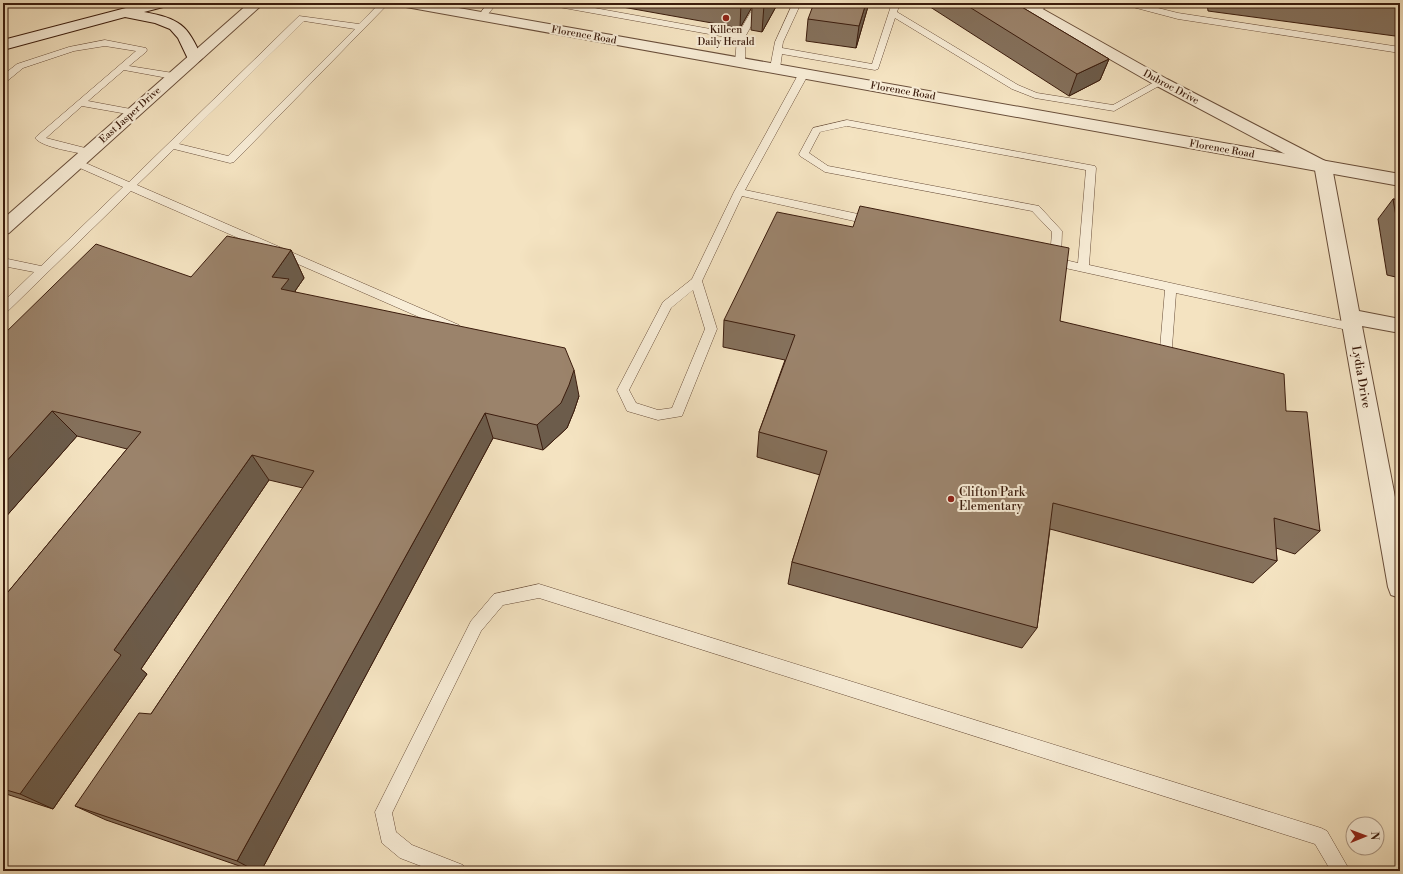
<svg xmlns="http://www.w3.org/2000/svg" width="1403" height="874" font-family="'Libre Bodoni',serif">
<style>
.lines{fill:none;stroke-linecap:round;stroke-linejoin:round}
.service-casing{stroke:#694e3a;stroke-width:1}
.minor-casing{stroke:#694e3a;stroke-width:2}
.tertiary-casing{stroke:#694e3a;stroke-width:2}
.secondary-casing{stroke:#3b1c0d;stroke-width:2}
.service{fill:#f8edd7;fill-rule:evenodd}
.minor{fill:#f8edd7;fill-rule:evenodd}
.tertiary{fill:#f8edd7;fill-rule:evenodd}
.secondary{fill:#f8edd7;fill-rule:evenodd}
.wall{fill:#85715c;stroke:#3b1c0d}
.shaded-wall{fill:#6c5c4b;stroke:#3b1c0d}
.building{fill:#9b836b;stroke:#3b1c0d}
.poi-dot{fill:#8f2418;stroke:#f8edd7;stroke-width:1.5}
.labels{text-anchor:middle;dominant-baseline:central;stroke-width:4;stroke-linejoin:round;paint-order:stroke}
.far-poi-label{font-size:10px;fill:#3b1c0d;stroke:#f8edd7}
.far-street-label{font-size:10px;fill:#3b1c0d;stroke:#f8edd7}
.street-label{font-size:12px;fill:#3b1c0d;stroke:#f8edd7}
.poi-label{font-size:12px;fill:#3b1c0d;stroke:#f8edd7;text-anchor:start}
</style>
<rect width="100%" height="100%" fill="#f4e3c1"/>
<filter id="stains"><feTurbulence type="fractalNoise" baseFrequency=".005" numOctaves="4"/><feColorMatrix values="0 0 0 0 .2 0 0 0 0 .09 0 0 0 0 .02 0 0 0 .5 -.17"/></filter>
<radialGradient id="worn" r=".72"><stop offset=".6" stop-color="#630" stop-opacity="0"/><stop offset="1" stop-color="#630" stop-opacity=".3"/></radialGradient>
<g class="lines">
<defs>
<path id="service" d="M 380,3 L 389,3 L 234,162 L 230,163 L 174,149 L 137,185 L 459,325 L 461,328 L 459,331 L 455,332 L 451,331 L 131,191 L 7,312 L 3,313 L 3,302 L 34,272 L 3,266 L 3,258 L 41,266 L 123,187 L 73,165 L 72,163 L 73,161 L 81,161 L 129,182 L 299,16 L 359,24 ZM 304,21 L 355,29 L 228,156 L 179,144 Z
M 488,3 L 497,3 L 485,18 L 479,18 L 478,16 Z
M 549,3 L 567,3 L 738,34 L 756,3 L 764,3 L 745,37 L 745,62 L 740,65 L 735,62 L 737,39 L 553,6 Z
M 793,3 L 801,3 L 783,42 L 782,48 L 872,64 L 892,3 L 900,3 L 897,12 L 1018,85 L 1037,93 L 1113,105 L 1158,80 L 1164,80 L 1166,82 L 1114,111 L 1035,98 L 1012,89 L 895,18 L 878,69 L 875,70 L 782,54 L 780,68 L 775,71 L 772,70 L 770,68 L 775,42 Z
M 1043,3 L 1054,3 L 1037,12 L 1034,13 L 1030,10 Z
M 1124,3 L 1138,3 L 1178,13 L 1400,47 L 1400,53 L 1178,19 L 1125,5 Z
M 105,40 L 146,48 L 147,50 L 146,52 L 129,66 L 173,73 L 178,76 L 173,79 L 124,70 L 88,101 L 136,110 L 138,112 L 136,114 L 133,115 L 82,106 L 46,138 L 93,150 L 94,152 L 93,154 L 89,155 C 76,152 43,148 35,138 L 37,136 L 136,51 L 105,46 L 74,51 L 23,68 L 6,82 L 3,83 L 3,75 L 17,64 L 69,47 Z
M 804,70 L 809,73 L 745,190 L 872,217 L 876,218 L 877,221 L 876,224 L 872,225 L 742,196 L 702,281 L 717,329 L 682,416 L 658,420 L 627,411 L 617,390 L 663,302 L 692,279 L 734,192 L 799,73 ZM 693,290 L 705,329 L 672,408 L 658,410 L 636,403 L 629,390 L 671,308 Z
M 847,120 L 1095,166 L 1096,168 L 1089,265 L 1352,323 L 1356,324 L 1358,327 L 1356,330 L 1352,331 L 1176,293 L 1171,360 L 1169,363 L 1165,365 L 1161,363 L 1159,360 L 1165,290 L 1047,264 L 1045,261 L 1050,258 L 1052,232 L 1032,211 L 825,172 L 800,156 L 799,154 L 813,128 ZM 847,126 L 1086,170 L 1078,263 L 1061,259 L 1062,231 L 1039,206 L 828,166 L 809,153 L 820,132 Z
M 539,584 L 1321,828 L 1327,831 L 1350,871 L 1331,871 L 1315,844 L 539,598 L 503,605 L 481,631 L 392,813 L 396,832 L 412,845 L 463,865 L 466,871 L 434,871 L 400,858 L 382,843 L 375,812 L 471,621 L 494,594 Z"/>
<path id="minor" d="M 1015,3 L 1032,3 L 1167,79 L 1329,163 L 1332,167 L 1359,311 L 1400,319 L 1400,333 L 1362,326 L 1400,523 L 1400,598 L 1391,595 L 1388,587 L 1315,170 L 1155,85 L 1017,6 Z"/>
<path id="tertiary" d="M 249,3 L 264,3 L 9,233 L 3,235 L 3,219 Z
M 399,3 L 430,3 L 1400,174 L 1400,186 L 406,7 L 401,6 Z"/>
<path id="secondary" d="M 145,3 L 169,3 L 167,6 L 144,12 C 180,19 187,24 202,58 L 199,61 L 194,63 L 189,61 L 178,38 L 170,29 L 155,23 L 125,17 L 3,50 L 3,40 Z"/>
</defs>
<use href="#service" class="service-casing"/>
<use href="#minor" class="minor-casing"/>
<use href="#tertiary" class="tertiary-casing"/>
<use href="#secondary" class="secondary-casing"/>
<use href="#service" class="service"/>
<use href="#minor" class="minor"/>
<use href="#tertiary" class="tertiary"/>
<use href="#secondary" class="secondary"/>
</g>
<path class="wall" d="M 600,3 L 778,3 L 762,32 L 751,30 L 752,7 L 740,28 Z
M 869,3 L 856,48 L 806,41 L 808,19 Z
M 924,3 L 1015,3 L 1109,59 L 1100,80 L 1069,96 Z
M 1207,3 L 1400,3 L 1400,28 L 1395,36 L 1208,11 Z
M 1393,199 L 1400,200 L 1400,278 L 1387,275 L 1378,219 Z
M 291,250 L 304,278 L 295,291 L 295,292 L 579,396 L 574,411 L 567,428 L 543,450 L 493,438 L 261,871 L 254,871 L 106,820 L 75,806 L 151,714 L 303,488 L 269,480 L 141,669 L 147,674 L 53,809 L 3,793 L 3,598 L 127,449 L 77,436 L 3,520 L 3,335 L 191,277 Z
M 724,320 L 1060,321 L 1286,411 L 1320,531 L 1295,554 L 1276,548 L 1277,561 L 1253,583 L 1050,529 L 1037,628 L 1022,648 L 788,584 L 792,562 L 820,475 L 757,457 L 759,432 L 785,360 L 723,347 Z"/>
<path class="shaded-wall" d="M 741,3 L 752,3 L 752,7 L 740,28 Z
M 765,3 L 778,3 L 762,32 L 764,5 Z
M 866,3 L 869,3 L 856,48 L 859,26 Z
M 1109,59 L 1100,80 L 1069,96 L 1077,74 Z
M 291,250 L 304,278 L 295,291 L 303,306 L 288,301 L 272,277 Z
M 574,370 L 579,396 L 574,411 L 567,428 L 543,450 L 537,425 Z
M 52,411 L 77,436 L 3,520 L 3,465 Z
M 485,413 L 493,438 L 261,871 L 256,871 L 237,861 Z
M 252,455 L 269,480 L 141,669 L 147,674 L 53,809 L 20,794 L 114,650 Z"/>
<path class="building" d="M 754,3 L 765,3 L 764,5 Z
M 814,3 L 866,3 L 859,26 L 808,19 Z
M 963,3 L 1015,3 L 1109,59 L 1077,74 Z
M 1372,3 L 1400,3 L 1400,7 Z
M 1393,199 L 1400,200 L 1400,240 Z
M 860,206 L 1069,248 L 1060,321 L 1284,374 L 1286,411 L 1307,412 L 1320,531 L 1274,518 L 1277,561 L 1053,503 L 1037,628 L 792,562 L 827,451 L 759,432 L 795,335 L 724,320 L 777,212 L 853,227 Z
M 227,236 L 291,250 L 272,277 L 289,279 L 281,289 L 565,348 L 574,370 L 569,385 L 561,403 L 537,425 L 485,413 L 237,861 L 75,806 L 139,713 L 151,714 L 314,471 L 252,455 L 114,650 L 121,655 L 20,794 L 3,789 L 3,598 L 141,432 L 52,411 L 3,465 L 3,335 L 96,244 L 191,277 Z"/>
<g class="poi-dot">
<circle cx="726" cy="18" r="4"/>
<circle cx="951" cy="499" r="4"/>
</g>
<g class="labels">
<g class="far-poi-label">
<text x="726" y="30">Killeen<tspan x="726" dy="12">Daily Herald</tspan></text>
</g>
<g class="far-street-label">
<text transform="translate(584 35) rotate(10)">Florence Road</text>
<text transform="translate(1171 87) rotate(28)">Dubroc Drive</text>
<text transform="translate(903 91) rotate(10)">Florence Road</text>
<text transform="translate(130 115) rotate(-42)">East Jasper Drive</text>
<text transform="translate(1222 149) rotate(10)">Florence Road</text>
</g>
<g class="street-label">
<text transform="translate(1361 377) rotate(80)">Lydia Drive</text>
</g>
<g class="poi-label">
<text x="959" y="492">Clifton Park<tspan x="959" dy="14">Elementary</tspan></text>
</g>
</g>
<rect width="1403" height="874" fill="none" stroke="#f4e3c1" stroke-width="16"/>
<rect x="4" y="4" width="1395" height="866" fill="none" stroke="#3b1c0d" stroke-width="2"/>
<rect x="8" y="8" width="1387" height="858" fill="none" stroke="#3b1c0d"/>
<g transform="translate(1365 836) rotate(89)"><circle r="19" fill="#f8edd7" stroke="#ac9986"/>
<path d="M0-3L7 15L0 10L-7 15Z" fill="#8f2418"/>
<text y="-6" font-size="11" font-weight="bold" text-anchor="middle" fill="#3b1c0d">N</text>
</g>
<rect width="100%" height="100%" filter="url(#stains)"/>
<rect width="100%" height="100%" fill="url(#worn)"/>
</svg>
